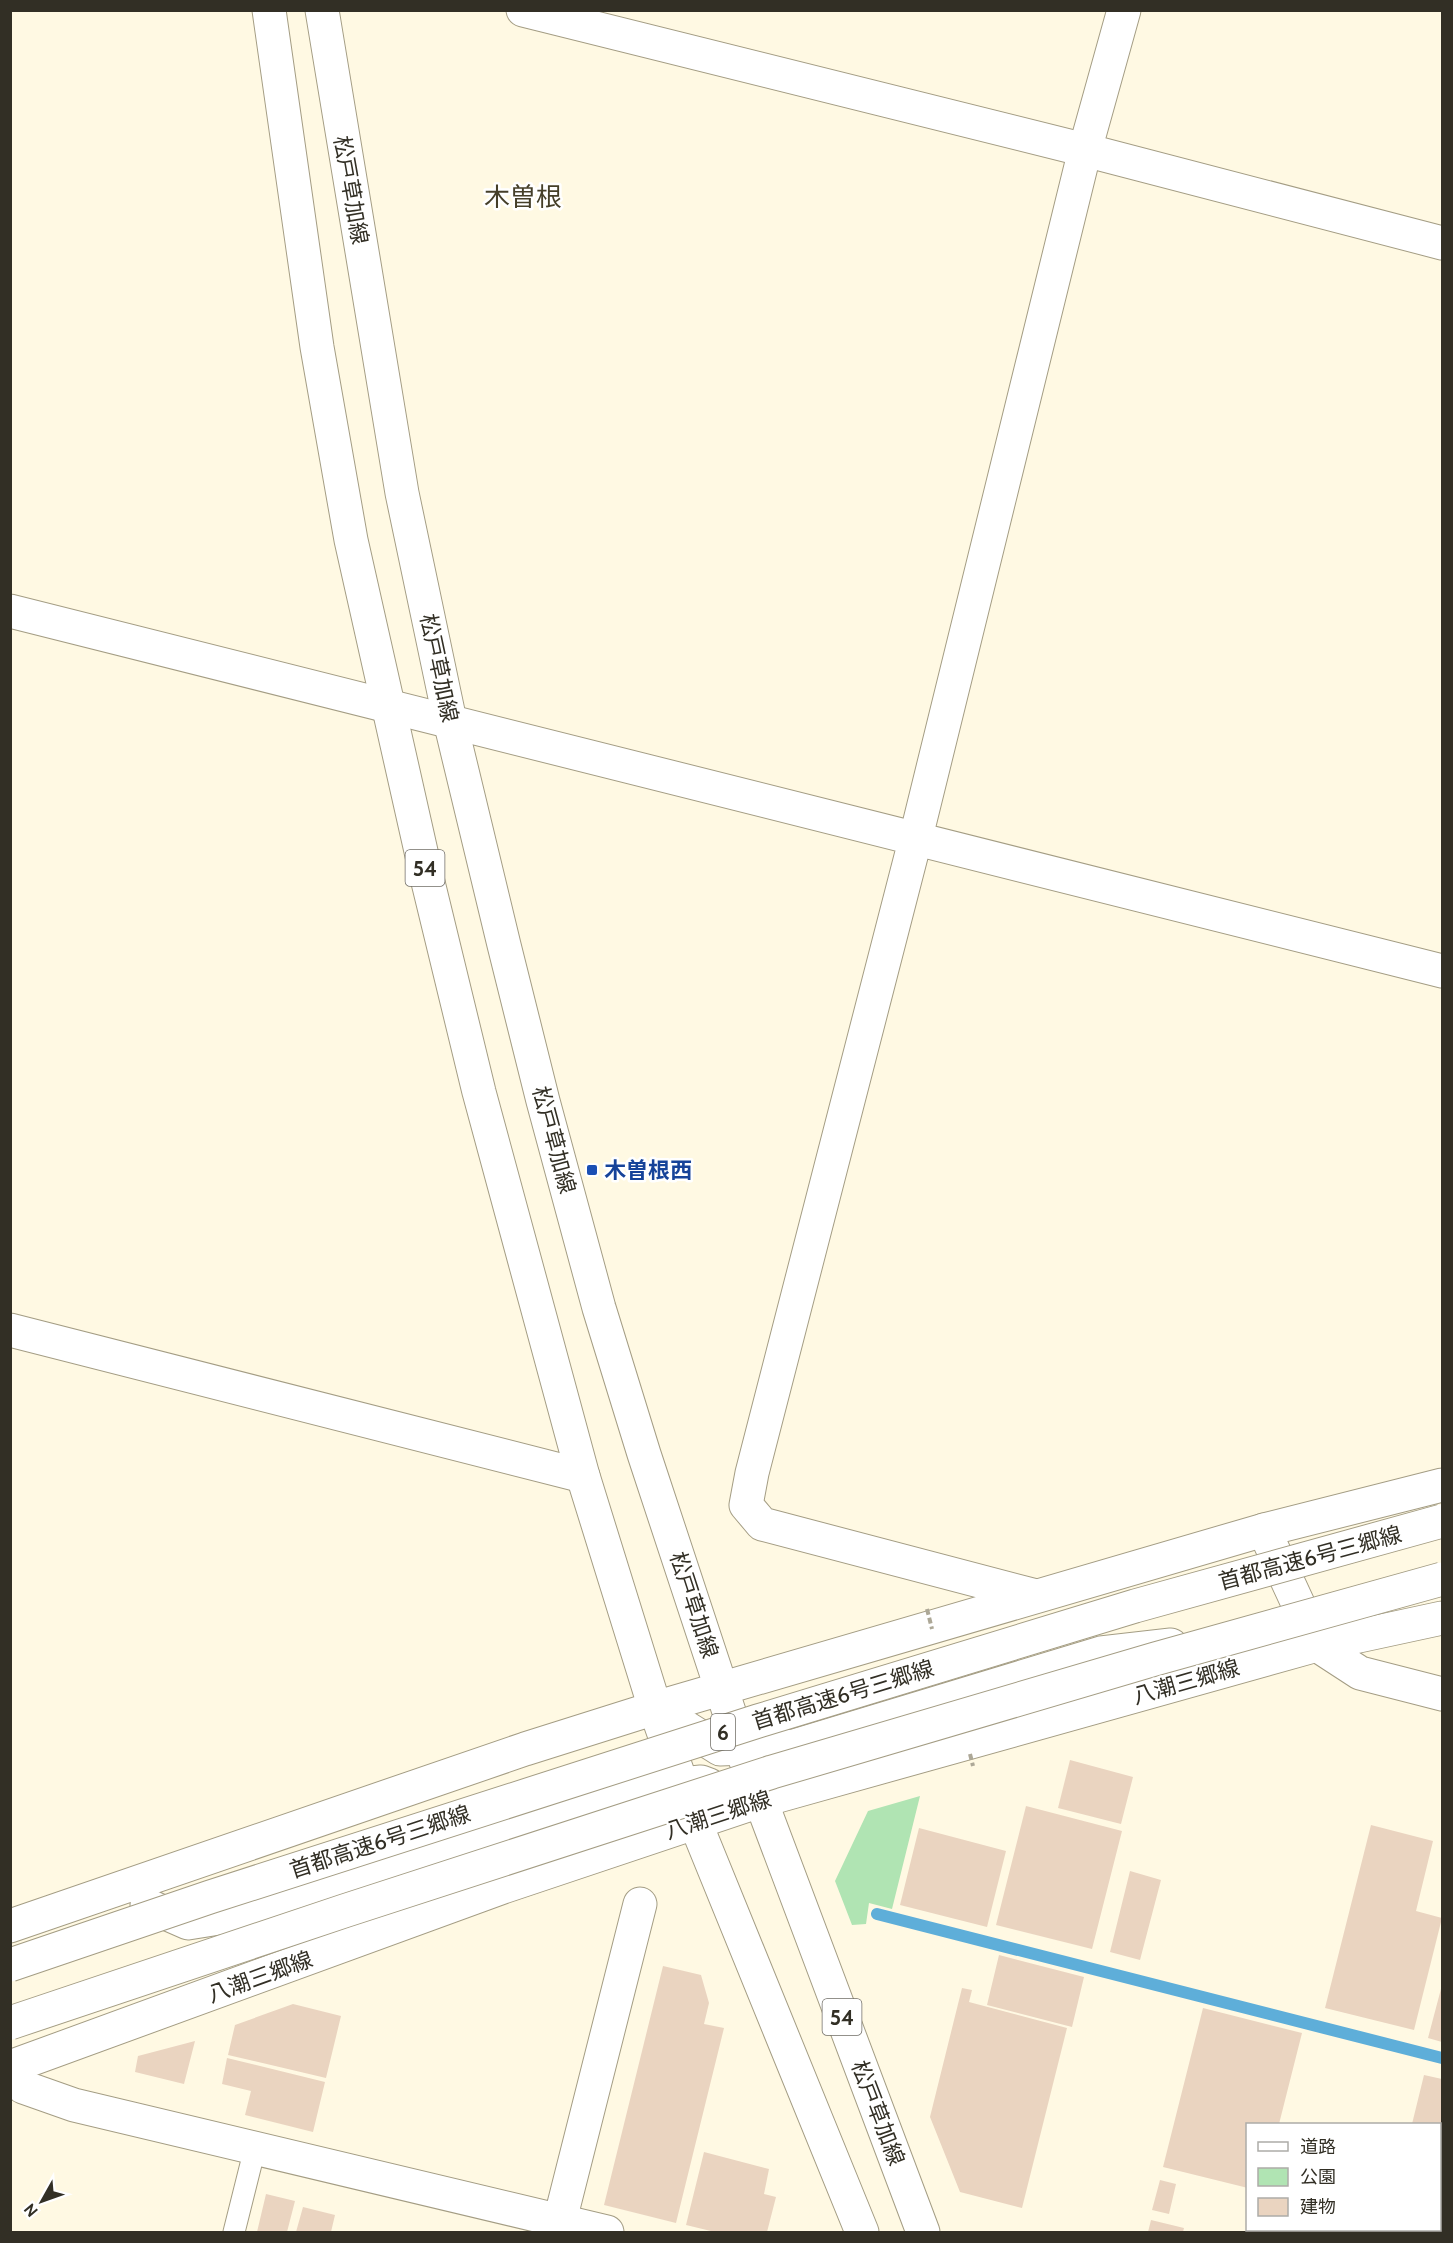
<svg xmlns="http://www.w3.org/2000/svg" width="1453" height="2243" font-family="Cabin,'Noto Sans JP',sans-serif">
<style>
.green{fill:#b0e4b3}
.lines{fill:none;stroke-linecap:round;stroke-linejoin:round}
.stream{stroke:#5eaed9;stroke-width:12}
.building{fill:#ead4c0}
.lane-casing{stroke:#a49d84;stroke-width:23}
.street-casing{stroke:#a49d84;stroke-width:35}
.secondary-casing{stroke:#a49d84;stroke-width:35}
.primary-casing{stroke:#a49d84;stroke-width:35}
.lane{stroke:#fff;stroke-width:21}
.street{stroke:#fff;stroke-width:33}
.secondary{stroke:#fff;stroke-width:33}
.primary{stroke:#fff;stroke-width:33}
.highway-bridge-casing{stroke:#a49d84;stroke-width:35;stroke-linecap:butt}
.path-bridge{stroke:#ada897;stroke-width:4;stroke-dasharray:6 3;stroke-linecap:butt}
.highway-bridge{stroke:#fff;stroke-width:33}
.transit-dot{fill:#1a4fb4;stroke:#fff;stroke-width:2}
.labels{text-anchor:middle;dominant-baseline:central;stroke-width:5;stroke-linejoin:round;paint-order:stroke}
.shield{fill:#fff;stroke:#706d66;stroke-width:1.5}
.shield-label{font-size:21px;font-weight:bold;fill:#322f25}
.street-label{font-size:22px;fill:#322f25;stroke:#fff}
.transit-label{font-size:22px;font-weight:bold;fill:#164399;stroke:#fff;text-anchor:start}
.quarter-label{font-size:26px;fill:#453f29;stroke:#fff}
</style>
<rect width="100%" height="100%" fill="#fff9e3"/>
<path class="green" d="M 920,1796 L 892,1909 L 869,1903 L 866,1924 L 852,1925 L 835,1881 L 868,1811 Z"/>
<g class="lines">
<path class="stream" d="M 877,1914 L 1442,2058"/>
</g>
<path class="building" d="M 1070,1760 L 1133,1777 L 1121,1824 L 1058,1808 Z
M 1026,1806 L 1122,1831 L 1092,1949 L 996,1925 Z
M 1371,1825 L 1433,1841 L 1416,1911 L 1442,1918 L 1414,2030 L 1325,2008 Z
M 919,1828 L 1006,1851 L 987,1927 L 900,1905 Z
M 1130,1871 L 1161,1880 L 1140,1960 L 1110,1952 Z
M 999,1955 L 1084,1977 L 1072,2027 L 987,2005 Z
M 663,1966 L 701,1975 L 709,2003 L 704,2024 L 724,2028 L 676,2223 L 604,2205 Z
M 1442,1985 L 1442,2042 L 1428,2038 Z
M 962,1988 L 972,1990 L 969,2002 L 1067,2028 L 1022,2208 L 960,2192 L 930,2117 Z
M 293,2004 L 341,2016 L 326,2078 L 228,2055 L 235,2025 Z
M 1203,2008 L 1302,2033 L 1279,2124 L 1248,2124 L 1248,2188 L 1163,2167 Z
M 195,2041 L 184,2084 L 135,2072 L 138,2056 Z
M 227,2058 L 325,2082 L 313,2132 L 245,2115 L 251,2091 L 222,2084 Z
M 1424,2075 L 1442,2079 L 1442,2232 L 1385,2232 L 1386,2230 L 1440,2230 L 1440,2124 L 1412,2124 Z
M 704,2152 L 769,2169 L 764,2194 L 776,2197 L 767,2232 L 715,2232 L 686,2225 Z
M 1160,2180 L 1176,2184 L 1169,2214 L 1152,2210 Z
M 266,2194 L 295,2201 L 287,2232 L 257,2232 Z
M 303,2207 L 335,2215 L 331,2232 L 296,2232 Z
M 1151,2220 L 1184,2228 L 1183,2232 L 1148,2232 Z"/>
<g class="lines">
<defs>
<path id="lane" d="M 234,2232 L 255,2148"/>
<path id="street" d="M 10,611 L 1442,971
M 10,1330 L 583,1476
M 1264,1530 L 1317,1645 L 1360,1673 L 1442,1694
M 1036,1596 L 762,1524 L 746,1505 L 752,1473 L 916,837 L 1085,150 L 1124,10
M 10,2071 L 23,2087 L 74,2105 L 607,2232
M 557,2232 L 640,1904"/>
<path id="secondary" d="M 523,10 L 1085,150 L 1442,243
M 655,1708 L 720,1749 L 794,1746 L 1101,1653 L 1171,1645
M 147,1905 L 188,1923 L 257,1912 L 617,1793 L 682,1784 L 701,1782 L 709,1785
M 10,1926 L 525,1749 L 655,1708 L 1264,1530 L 1442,1485
M 10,2067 L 503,1887 L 760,1801 L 1317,1645 L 1442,1618"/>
<path id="primary" d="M 269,10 L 317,347 L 351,540 L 427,878 L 479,1092 L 583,1476 L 655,1708 L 695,1822 L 862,2232
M 322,10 L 402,493 L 450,721 L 504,945 L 543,1101 L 599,1308 L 644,1454 L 741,1748 L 923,2232"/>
</defs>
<use href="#lane" class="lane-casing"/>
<use href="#street" class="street-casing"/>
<use href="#secondary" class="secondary-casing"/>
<use href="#primary" class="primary-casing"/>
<use href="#lane" class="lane"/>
<use href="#street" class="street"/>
<use href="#secondary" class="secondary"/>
<use href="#primary" class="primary"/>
<defs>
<path id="highway-bridge" d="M 10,1965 L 210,1897 L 758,1721 L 1135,1606 L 1442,1521
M 10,2023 L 344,1911 L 772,1772 L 1155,1659 L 1442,1579"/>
</defs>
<use href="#highway-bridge" class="highway-bridge-casing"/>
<path class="path-bridge" d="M 927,1609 L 932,1629
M 970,1754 L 973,1766"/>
<use href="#highway-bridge" class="highway-bridge"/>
</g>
<rect class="transit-dot" x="586" y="1164" width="12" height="12" rx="3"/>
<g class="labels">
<g class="shield">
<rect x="405.5" y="850" width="39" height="36" rx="4.5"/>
<rect x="711" y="1714" width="24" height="36" rx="4.5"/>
<rect x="822.5" y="1999" width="39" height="36" rx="4.5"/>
</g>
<g class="shield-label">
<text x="425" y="868">54</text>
<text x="723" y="1732">6</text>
<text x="842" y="2017">54</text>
</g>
<g class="street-label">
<text transform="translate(351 190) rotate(80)">松戸草加線</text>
<text transform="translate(439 668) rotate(78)">松戸草加線</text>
<text transform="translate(554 1140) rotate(75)">松戸草加線</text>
<text transform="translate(1310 1558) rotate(-15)">首都高速6号三郷線</text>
<text transform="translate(694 1605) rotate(72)">松戸草加線</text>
<text transform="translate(1186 1682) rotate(-16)">八潮三郷線</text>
<text transform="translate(843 1695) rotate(-17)">首都高速6号三郷線</text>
<text transform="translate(718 1815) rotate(-18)">八潮三郷線</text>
<text transform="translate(380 1842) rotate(-18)">首都高速6号三郷線</text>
<text transform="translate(260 1977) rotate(-20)">八潮三郷線</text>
<text transform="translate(878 2113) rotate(69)">松戸草加線</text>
</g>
<g class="transit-label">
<text x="604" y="1170">木曽根西</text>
</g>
<g class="quarter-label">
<text x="523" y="197">木曽根</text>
</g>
</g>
<rect width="1453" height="2243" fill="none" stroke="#322f25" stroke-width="24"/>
<rect x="1246" y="2123" width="195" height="108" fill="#ffffff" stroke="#adaca8" stroke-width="1.5"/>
<rect x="1258" y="2142" width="30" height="9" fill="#ffffff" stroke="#adaca8" stroke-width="1.5"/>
<text x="1300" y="2153" font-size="18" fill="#322f25">道路</text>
<rect x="1258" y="2168" width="30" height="18" fill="#b0e4b3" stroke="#adaca8" stroke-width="1.5"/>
<text x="1300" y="2183" font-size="18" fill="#322f25">公園</text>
<rect x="1258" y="2198" width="30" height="18" fill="#ead4c0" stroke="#adaca8" stroke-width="1.5"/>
<text x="1300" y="2213" font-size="18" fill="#322f25">建物</text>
<g transform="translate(42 2201) rotate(230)" stroke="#ffffff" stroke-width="4.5" paint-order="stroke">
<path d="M0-4.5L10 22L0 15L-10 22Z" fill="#322f25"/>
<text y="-9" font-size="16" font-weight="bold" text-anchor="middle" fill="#322f25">N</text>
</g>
</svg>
